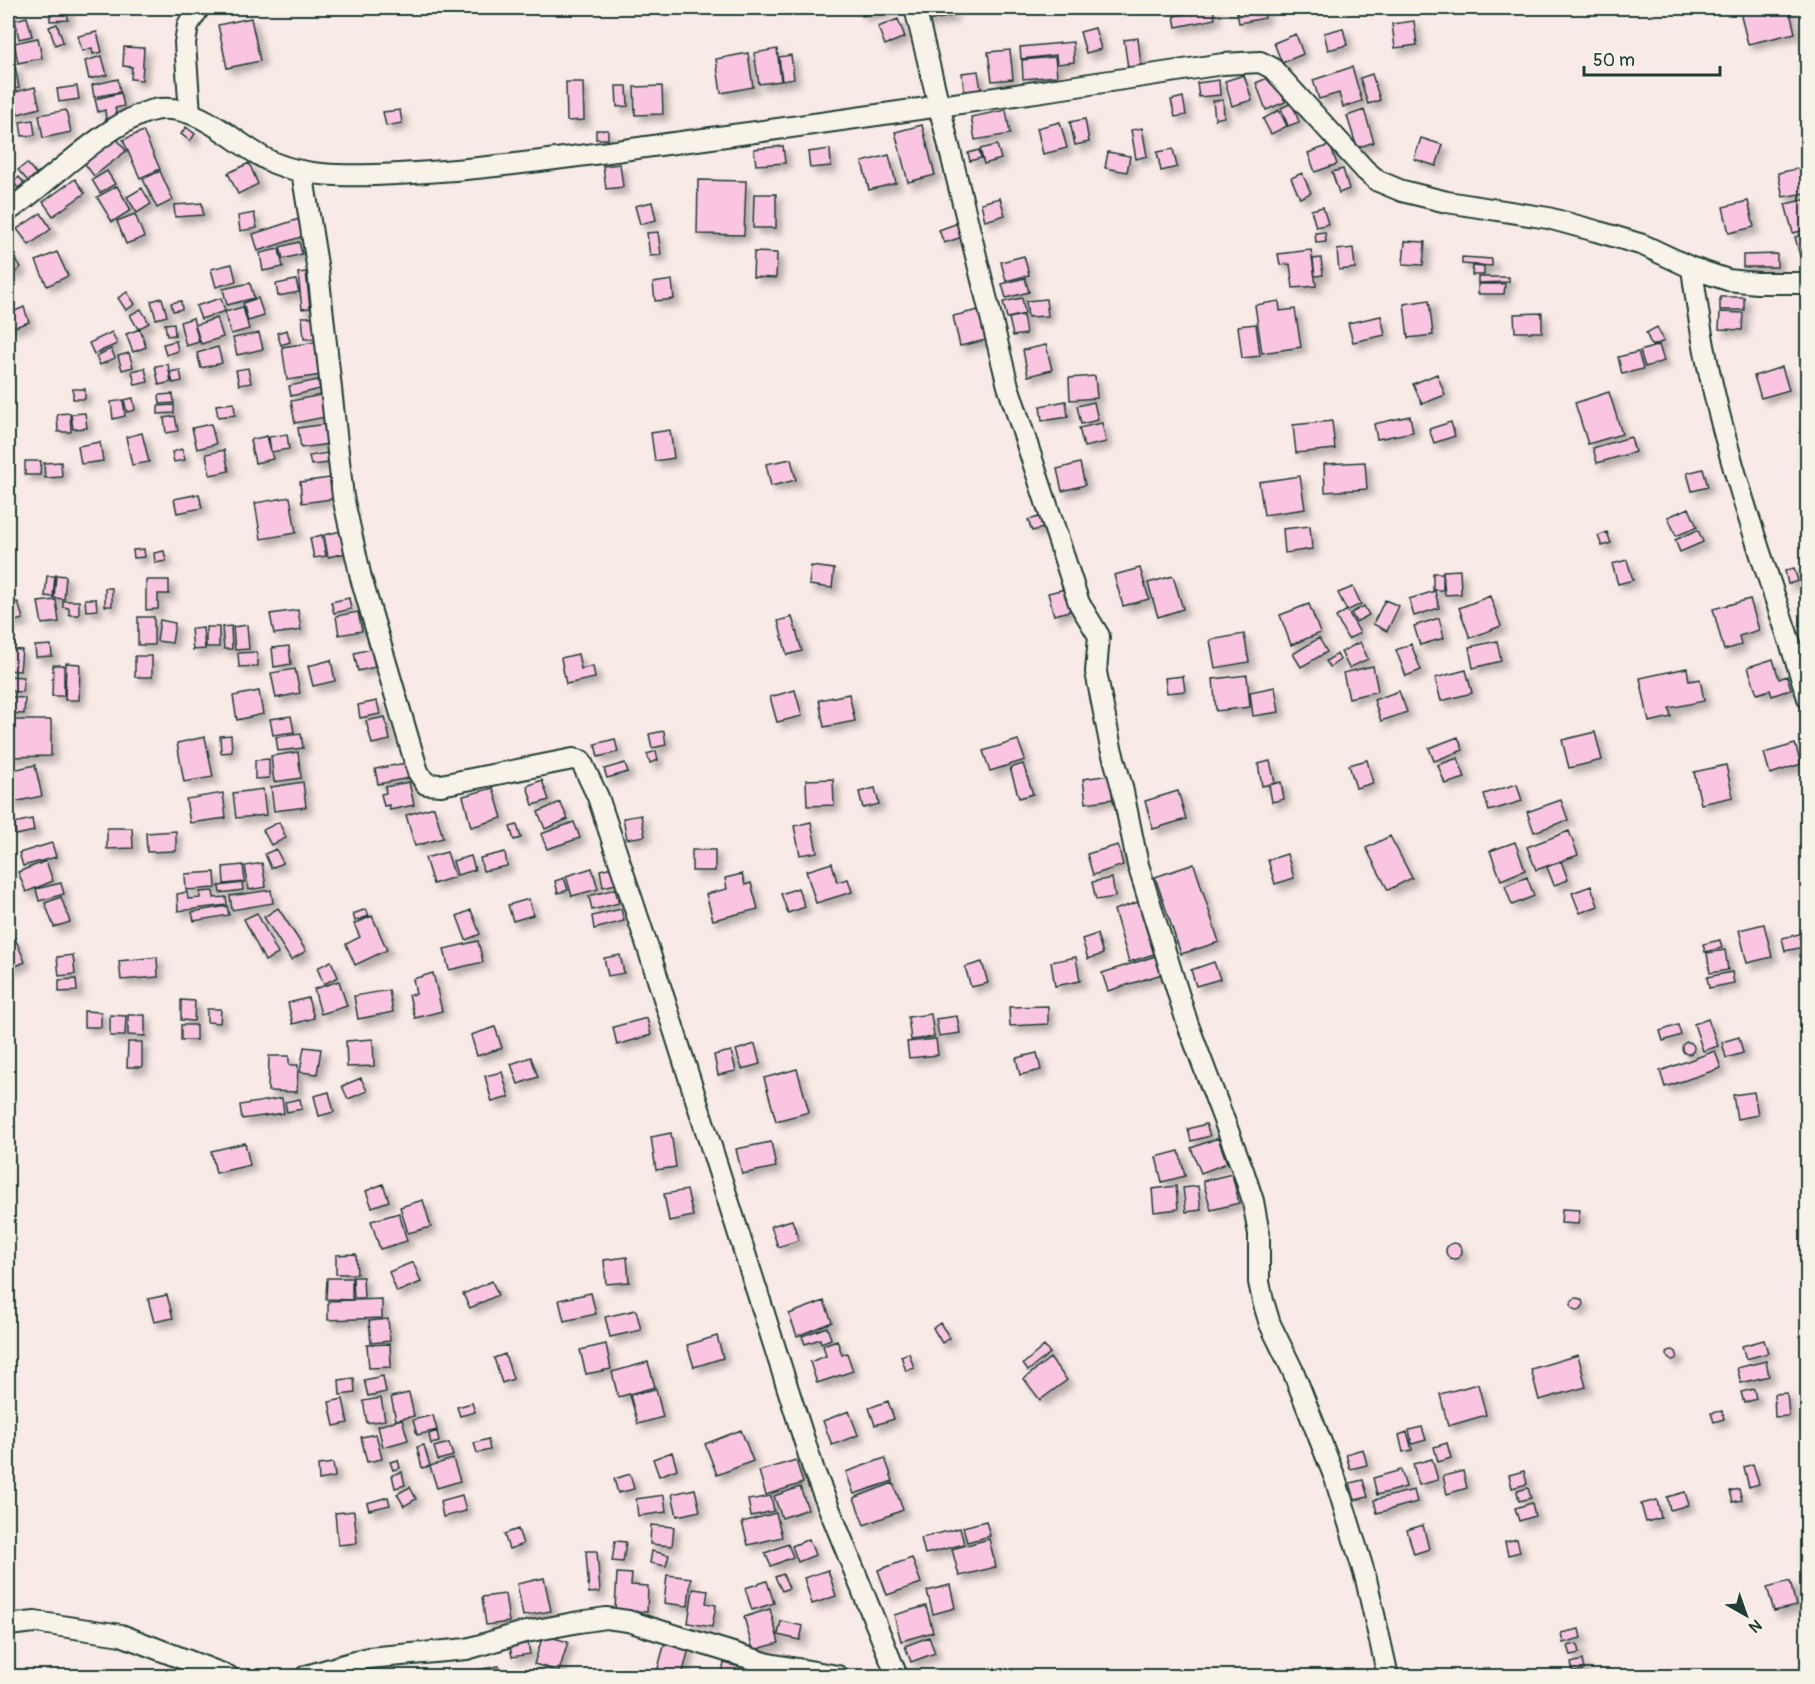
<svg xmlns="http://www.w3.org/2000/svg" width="1815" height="1684" font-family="Pangolin,sans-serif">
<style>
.building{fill:#fac5e1;stroke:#1f3d34;stroke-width:1.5;filter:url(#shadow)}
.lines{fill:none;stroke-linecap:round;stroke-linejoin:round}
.minor-casing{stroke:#1f3d34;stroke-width:24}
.minor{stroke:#f7f3e8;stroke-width:20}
</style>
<defs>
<filter id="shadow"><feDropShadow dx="5.5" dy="5.5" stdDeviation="3" flood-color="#0004"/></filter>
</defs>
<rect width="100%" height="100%" fill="#f8eae7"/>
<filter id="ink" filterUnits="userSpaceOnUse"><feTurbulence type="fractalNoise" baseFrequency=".0167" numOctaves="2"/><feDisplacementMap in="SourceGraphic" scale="12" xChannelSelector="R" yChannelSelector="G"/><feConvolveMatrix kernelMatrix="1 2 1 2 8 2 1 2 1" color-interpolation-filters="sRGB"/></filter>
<g filter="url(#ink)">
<path class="building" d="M 50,8 L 67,8 L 68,20 L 50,21 Z
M 860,8 L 888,8 L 889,11 L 862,16 Z
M 921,8 L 934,8 L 937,19 L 924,22 Z
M 936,8 L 950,8 L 952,16 L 938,19 Z
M 1236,8 L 1263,8 L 1265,18 L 1239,23 Z
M 1739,8 L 1789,8 L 1795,33 L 1748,44 Z
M 1213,9 L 1215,19 L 1176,27 L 1174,16 Z
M 27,17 L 32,36 L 19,39 L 15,20 Z
M 251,18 L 260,61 L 227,68 L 218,25 Z
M 898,19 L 905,37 L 885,45 L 878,27 Z
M 1414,21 L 1417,45 L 1395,48 L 1392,24 Z
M 57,24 L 63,42 L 55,45 L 49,27 Z
M 1095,28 L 1101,49 L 1086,53 L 1080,32 Z
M 1343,28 L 1347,45 L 1328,50 L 1324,33 Z
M 97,32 L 102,52 L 93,54 L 92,48 L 82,51 L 78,36 Z
M 1296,34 L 1303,54 L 1282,63 L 1274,43 Z
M 38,38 L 42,58 L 18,63 L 14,43 Z
M 1138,38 L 1141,66 L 1128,68 L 1124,40 Z
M 1073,42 L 1074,62 L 1057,64 L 1056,55 L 1021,59 L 1020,47 Z
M 124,47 L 144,48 L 142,80 L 131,79 L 132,67 L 123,66 Z
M 777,49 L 781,81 L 759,84 L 754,53 Z
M 1010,50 L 1013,79 L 992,81 L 988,52 Z
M 748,53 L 753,87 L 721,93 L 716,59 Z
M 791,55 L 794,79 L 782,81 L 779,57 Z
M 102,56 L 107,75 L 89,79 L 85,61 Z
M 1055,57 L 1057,76 L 1023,79 L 1022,60 Z
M 15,66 L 19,88 L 8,90 L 8,67 Z
M 1352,67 L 1362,101 L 1343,107 L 1339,93 L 1319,99 L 1313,80 Z
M 978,71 L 981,90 L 964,92 L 962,73 Z
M 1372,74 L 1380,100 L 1368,104 L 1360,78 Z
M 1244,75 L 1252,100 L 1232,106 L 1225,81 Z
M 1274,75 L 1285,102 L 1266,110 L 1256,83 Z
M 118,79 L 120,92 L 94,97 L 92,85 Z
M 1219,80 L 1220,95 L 1199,97 L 1197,83 Z
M 566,82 L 583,82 L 584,120 L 567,121 Z
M 77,86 L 79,99 L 59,102 L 57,89 Z
M 616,86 L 627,86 L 628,106 L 617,107 Z
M 662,86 L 663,114 L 635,115 L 634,87 Z
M 35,87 L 40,108 L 18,114 L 12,93 Z
M 121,93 L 124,106 L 115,108 L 117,117 L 106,119 L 105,110 L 98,112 L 95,99 Z
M 8,97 L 12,97 L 15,115 L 8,116 Z
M 1183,97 L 1186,115 L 1175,117 L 1171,100 Z
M 1223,100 L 1224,117 L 1215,119 L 1213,101 Z
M 1292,103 L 1299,122 L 1288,126 L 1281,108 Z
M 66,110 L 71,132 L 43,138 L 39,115 Z
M 400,110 L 402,123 L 386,126 L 383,112 Z
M 1006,110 L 1010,134 L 975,140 L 971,117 Z
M 1279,110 L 1287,126 L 1271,134 L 1263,119 Z
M 1364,110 L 1374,142 L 1357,148 L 1347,116 Z
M 1085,119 L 1089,142 L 1075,145 L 1070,122 Z
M 33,120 L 35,135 L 22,136 L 20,122 Z
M 1060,122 L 1067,148 L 1043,154 L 1037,128 Z
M 922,125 L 935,175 L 908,182 L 895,132 Z
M 186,127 L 195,134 L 190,141 L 181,134 Z
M 1142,128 L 1147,156 L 1136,159 L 1131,130 Z
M 596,130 L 608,130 L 608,139 L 596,139 Z
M 143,131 L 160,169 L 140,178 L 123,140 Z
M 114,135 L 126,151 L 94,176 L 82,160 Z
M 1421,138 L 1443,145 L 1436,166 L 1414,159 Z
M 997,145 L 1001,159 L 984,164 L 980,149 Z
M 1330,145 L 1337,164 L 1315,172 L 1308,153 Z
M 783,146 L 785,163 L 756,165 L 754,149 Z
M 830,149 L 831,166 L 810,168 L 808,152 Z
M 1173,149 L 1177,167 L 1161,171 L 1157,152 Z
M 979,150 L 981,158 L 970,161 L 968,153 Z
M 1108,152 L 1130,156 L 1127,172 L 1105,168 Z
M 889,155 L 896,183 L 869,190 L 862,162 Z
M 27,163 L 36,174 L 28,181 L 18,170 Z
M 249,163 L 258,184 L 238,194 L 228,173 Z
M 620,164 L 623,187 L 606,189 L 603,166 Z
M 1800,168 L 1805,193 L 1783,197 L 1778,173 Z
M 1343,169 L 1349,189 L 1339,193 L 1332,172 Z
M 107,171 L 115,184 L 100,193 L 92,180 Z
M 160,171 L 173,200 L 157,208 L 143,179 Z
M 1302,173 L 1311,193 L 1300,198 L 1291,178 Z
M 19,177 L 24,183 L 18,188 L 13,182 Z
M 75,179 L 85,193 L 53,216 L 43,202 Z
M 698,180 L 746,181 L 744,235 L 697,234 Z
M 117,186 L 131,210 L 112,222 L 97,197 Z
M 142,188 L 151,204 L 137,213 L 127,197 Z
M 754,194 L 776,194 L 776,228 L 753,228 Z
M 1000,198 L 1005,215 L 985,221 L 981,203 Z
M 1808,199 L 1808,229 L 1793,233 L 1785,204 Z
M 1748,201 L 1754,227 L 1729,233 L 1723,207 Z
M 652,202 L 656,220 L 640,224 L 635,206 Z
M 202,203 L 203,215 L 175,217 L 174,205 Z
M 1323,207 L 1328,224 L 1316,227 L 1311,210 Z
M 41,213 L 51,229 L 29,245 L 17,229 Z
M 254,213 L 257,228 L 240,231 L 238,216 Z
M 135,214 L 144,237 L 126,244 L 117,221 Z
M 302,218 L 307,235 L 258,251 L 253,234 Z
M 958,223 L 962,237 L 944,243 L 939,230 Z
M 658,232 L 661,255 L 650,256 L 647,233 Z
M 1325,232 L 1326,242 L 1316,243 L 1315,233 Z
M 1808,234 L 1808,262 L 1802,263 L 1795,237 Z
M 1405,241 L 1425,242 L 1423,265 L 1403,264 Z
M 299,242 L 302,254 L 283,259 L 280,247 Z
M 1353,248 L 1355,268 L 1339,270 L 1337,250 Z
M 279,249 L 283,267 L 263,271 L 260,253 Z
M 1311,250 L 1316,286 L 1293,288 L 1290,264 L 1280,265 L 1278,254 Z
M 8,252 L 21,267 L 14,274 L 8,268 Z
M 57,252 L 68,276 L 47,286 L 36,261 Z
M 754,252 L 777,253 L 776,278 L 753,277 Z
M 1777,254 L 1777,267 L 1743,267 L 1743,255 Z
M 1024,256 L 1029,275 L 1006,281 L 1001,262 Z
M 1462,257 L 1492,259 L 1492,266 L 1462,264 Z
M 1321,258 L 1323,275 L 1315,276 L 1313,259 Z
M 232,264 L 236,281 L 216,287 L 211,269 Z
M 1473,266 L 1484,267 L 1484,275 L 1472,275 Z
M 306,272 L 310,308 L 302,309 L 298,273 Z
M 1478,277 L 1509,277 L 1509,282 L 1478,283 Z
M 1025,278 L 1029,292 L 1006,298 L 1002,284 Z
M 296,280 L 299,292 L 278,296 L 276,284 Z
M 672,280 L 674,299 L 655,301 L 653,283 Z
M 250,283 L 254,298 L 227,305 L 223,289 Z
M 1478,284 L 1505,284 L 1504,294 L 1478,294 Z
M 127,292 L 135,304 L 126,310 L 118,298 Z
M 1720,297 L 1744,297 L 1744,310 L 1720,310 Z
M 162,298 L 167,316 L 156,319 L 151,301 Z
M 221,298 L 225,311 L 201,319 L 196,306 Z
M 258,298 L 264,316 L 248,321 L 243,303 Z
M 1022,298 L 1025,314 L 1007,318 L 1003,302 Z
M 1046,299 L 1048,316 L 1028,317 L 1026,301 Z
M 1429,300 L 1433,335 L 1408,338 L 1404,304 Z
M 181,301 L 182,309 L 173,311 L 171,303 Z
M 1279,301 L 1280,311 L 1295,309 L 1301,347 L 1262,353 L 1255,305 Z
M 24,307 L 29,322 L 9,329 L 8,314 Z
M 243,307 L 249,329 L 231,334 L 225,312 Z
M 141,309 L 149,323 L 138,329 L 130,315 Z
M 983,309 L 990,339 L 960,346 L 953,316 Z
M 1720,312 L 1743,313 L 1742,330 L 1719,329 Z
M 1542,313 L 1542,332 L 1515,332 L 1514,314 Z
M 1023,315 L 1026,334 L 1013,336 L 1009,318 Z
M 1381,316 L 1385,335 L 1353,342 L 1348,323 Z
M 302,317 L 315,317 L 316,339 L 304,339 Z
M 193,318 L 199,342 L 186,346 L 180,322 Z
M 217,318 L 223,337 L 201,344 L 195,325 Z
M 174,323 L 175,335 L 167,336 L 165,324 Z
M 1256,324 L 1260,356 L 1242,358 L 1238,326 Z
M 1657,327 L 1664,341 L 1652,346 L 1646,333 Z
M 140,329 L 146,347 L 133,352 L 126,334 Z
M 287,330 L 290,342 L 281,345 L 277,333 Z
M 112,332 L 117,344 L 94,354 L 89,343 Z
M 259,333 L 263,349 L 237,355 L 233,338 Z
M 176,341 L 178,351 L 166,355 L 163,344 Z
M 317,342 L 322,375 L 287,380 L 282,347 Z
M 1046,345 L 1052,370 L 1028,376 L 1023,350 Z
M 1659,345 L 1664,361 L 1645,367 L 1640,351 Z
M 218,347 L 222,363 L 201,368 L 197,353 Z
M 111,349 L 115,358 L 100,365 L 96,356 Z
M 1638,352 L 1643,369 L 1622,374 L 1618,357 Z
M 129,353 L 133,367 L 122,370 L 118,356 Z
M 168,364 L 171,382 L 159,385 L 155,366 Z
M 1782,367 L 1789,390 L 1761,398 L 1754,376 Z
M 145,368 L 148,382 L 135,385 L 132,371 Z
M 248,368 L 251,383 L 239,385 L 236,370 Z
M 180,370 L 182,381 L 173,383 L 170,372 Z
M 1437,374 L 1445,395 L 1422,404 L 1413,384 Z
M 1095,376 L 1097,398 L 1070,400 L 1069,378 Z
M 318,380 L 320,389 L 291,396 L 289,386 Z
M 73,389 L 85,389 L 85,399 L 73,399 Z
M 1609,392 L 1622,434 L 1588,444 L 1575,403 Z
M 173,394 L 174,403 L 160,404 L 159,395 Z
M 321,395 L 325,417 L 295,423 L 291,401 Z
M 133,398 L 135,410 L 127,412 L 124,400 Z
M 123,400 L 125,416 L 113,419 L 111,402 Z
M 1066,401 L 1068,417 L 1042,421 L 1040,406 Z
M 1094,402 L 1098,420 L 1081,424 L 1077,406 Z
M 234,403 L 235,415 L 218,417 L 216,405 Z
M 174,405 L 174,413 L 158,414 L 158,406 Z
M 70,413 L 71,432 L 58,432 L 57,414 Z
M 85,413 L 87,428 L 73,429 L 71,414 Z
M 175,416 L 178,431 L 166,433 L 164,418 Z
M 1410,416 L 1413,432 L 1377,439 L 1374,424 Z
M 1332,421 L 1335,449 L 1296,453 L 1293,425 Z
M 1451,422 L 1455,436 L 1434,443 L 1429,429 Z
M 1102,423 L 1106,442 L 1084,447 L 1079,428 Z
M 211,424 L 216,444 L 197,449 L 192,428 Z
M 326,424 L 329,444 L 301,448 L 298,428 Z
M 670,430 L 674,458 L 655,461 L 651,433 Z
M 142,433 L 149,462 L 132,465 L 126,437 Z
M 287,434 L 289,449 L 271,452 L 269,437 Z
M 267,436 L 273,459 L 255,463 L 250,440 Z
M 1631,437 L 1635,452 L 1597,463 L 1593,448 Z
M 100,442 L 103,461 L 81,464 L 78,446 Z
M 182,449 L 185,460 L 174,462 L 172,452 Z
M 224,450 L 229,471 L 210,475 L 206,454 Z
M 327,453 L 329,463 L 311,465 L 309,456 Z
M 791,459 L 796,480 L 771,486 L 766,464 Z
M 25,461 L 41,461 L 40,475 L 25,475 Z
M 61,462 L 62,477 L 45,478 L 44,463 Z
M 1365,462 L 1367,489 L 1325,492 L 1324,464 Z
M 1080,463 L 1085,485 L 1062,491 L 1057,469 Z
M 1703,469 L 1708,487 L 1692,491 L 1687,473 Z
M 1300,476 L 1305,509 L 1264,515 L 1259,482 Z
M 337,477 L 339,498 L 302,503 L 300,482 Z
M 199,494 L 202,508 L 177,513 L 174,499 Z
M 290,497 L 296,533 L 261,539 L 255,503 Z
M 1689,508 L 1697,527 L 1676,536 L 1668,517 Z
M 1039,517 L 1043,528 L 1032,531 L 1028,520 Z
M 1310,526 L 1312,549 L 1285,553 L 1283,529 Z
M 1698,530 L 1703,542 L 1680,552 L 1675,540 Z
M 341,531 L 346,553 L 328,557 L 324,535 Z
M 1607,532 L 1611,543 L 1602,546 L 1598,536 Z
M 322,535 L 326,556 L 314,558 L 310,538 Z
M 144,549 L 145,557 L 134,558 L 133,550 Z
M 164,551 L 166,561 L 155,563 L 154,553 Z
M 1627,560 L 1633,580 L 1618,584 L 1612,564 Z
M 811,566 L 834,569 L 832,588 L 809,585 Z
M 1140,568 L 1149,599 L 1123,606 L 1114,575 Z
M 1794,568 L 1798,581 L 1788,584 L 1785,571 Z
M 1460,570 L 1461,594 L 1445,595 L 1443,571 Z
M 1433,573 L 1443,573 L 1443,590 L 1433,590 Z
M 56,575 L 66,576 L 64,599 L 54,598 Z
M 47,576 L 55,576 L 53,597 L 45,596 Z
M 1173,576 L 1183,609 L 1158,617 L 1148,583 Z
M 146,580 L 169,580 L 169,594 L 158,594 L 158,609 L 146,610 Z
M 1353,587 L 1361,604 L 1347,611 L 1338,593 Z
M 105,588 L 112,588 L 112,606 L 105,606 Z
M 1065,589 L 1070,611 L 1054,615 L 1048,593 Z
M 1435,591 L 1439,608 L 1414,616 L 1409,599 Z
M 1490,596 L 1501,626 L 1470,638 L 1459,608 Z
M 349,598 L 351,609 L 334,613 L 331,602 Z
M 85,599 L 96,599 L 97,610 L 86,611 Z
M 1750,599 L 1759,630 L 1739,636 L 1741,645 L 1724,650 L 1713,609 Z
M 56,600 L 59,622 L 42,624 L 38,602 Z
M 1385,600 L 1399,606 L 1387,631 L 1373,624 Z
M 63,601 L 79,601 L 79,615 L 69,615 L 69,608 L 63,607 Z
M 18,602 L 23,619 L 8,623 L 8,604 Z
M 1309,604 L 1320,633 L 1291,645 L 1280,615 Z
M 1364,606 L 1369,615 L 1356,622 L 1351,613 Z
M 298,610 L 301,630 L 274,634 L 270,614 Z
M 1347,610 L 1360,633 L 1348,639 L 1336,617 Z
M 358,612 L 362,631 L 339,635 L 336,616 Z
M 138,617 L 154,617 L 154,645 L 138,645 Z
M 792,617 L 802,651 L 787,655 L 778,621 Z
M 1439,618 L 1444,638 L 1420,645 L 1414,626 Z
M 160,620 L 175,623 L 172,643 L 157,641 Z
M 247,625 L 249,649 L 235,650 L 233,627 Z
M 231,626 L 232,649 L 224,649 L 222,627 Z
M 206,627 L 219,627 L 219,647 L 206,647 Z
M 203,628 L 205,649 L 193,650 L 191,629 Z
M 1244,634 L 1249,662 L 1215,668 L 1210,640 Z
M 1319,638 L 1327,652 L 1301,667 L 1293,654 Z
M 1497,641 L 1501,661 L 1473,668 L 1469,647 Z
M 1360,642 L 1368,659 L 1349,668 L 1341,652 Z
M 1411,644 L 1421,670 L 1406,676 L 1396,650 Z
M 51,645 L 52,656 L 36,657 L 35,646 Z
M 289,646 L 291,664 L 274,667 L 272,648 Z
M 9,649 L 22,650 L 20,671 L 8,670 Z
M 371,649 L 375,667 L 358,671 L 354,653 Z
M 257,652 L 258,666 L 239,667 L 238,653 Z
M 578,654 L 581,669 L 593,666 L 595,678 L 566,684 L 561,658 Z
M 1337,654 L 1340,660 L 1330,667 L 1326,661 Z
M 135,656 L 152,656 L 152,677 L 135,677 Z
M 1773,659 L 1779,679 L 1787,676 L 1791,689 L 1772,696 L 1770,690 L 1757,694 L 1748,667 Z
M 331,660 L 335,681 L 313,686 L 308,666 Z
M 66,663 L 80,664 L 79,700 L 65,700 Z
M 53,665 L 64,665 L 64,696 L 52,696 Z
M 1373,666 L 1378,691 L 1349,698 L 1343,673 Z
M 1687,668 L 1689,681 L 1700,679 L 1704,701 L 1669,708 L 1671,717 L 1649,722 L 1640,678 Z
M 295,669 L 300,693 L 276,698 L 271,673 Z
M 1466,670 L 1472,693 L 1441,701 L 1435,678 Z
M 1247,675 L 1250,707 L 1216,711 L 1213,679 Z
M 8,676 L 24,677 L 22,692 L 8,691 Z
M 1183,676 L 1185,691 L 1167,693 L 1165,678 Z
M 1275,687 L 1279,712 L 1253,716 L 1250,692 Z
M 795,690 L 802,716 L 777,722 L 770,697 Z
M 259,691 L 263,714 L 237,720 L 233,696 Z
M 1399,691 L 1407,712 L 1381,721 L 1374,700 Z
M 849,694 L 855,721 L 824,727 L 819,700 Z
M 8,697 L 25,698 L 24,714 L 8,713 Z
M 377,701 L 380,714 L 360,718 L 358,705 Z
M 291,716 L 294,732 L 273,735 L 270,719 Z
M 385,717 L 390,740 L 372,744 L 366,721 Z
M 8,720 L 51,720 L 51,756 L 8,757 Z
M 664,731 L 666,745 L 652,748 L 649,734 Z
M 1595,732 L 1602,760 L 1569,768 L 1562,740 Z
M 301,734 L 303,748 L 278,751 L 276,737 Z
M 231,735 L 232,752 L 221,753 L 220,736 Z
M 205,737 L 213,777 L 184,782 L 177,743 Z
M 1458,737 L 1463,750 L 1434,761 L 1429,748 Z
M 615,739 L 618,752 L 598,757 L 595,744 Z
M 1018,740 L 1025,760 L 990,771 L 983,751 Z
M 1795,744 L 1801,764 L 1770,774 L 1764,753 Z
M 656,751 L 658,760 L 650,763 L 647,754 Z
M 298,752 L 301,778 L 274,782 L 271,756 Z
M 1458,758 L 1465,778 L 1445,784 L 1438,765 Z
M 269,759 L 269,778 L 255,779 L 255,760 Z
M 1367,760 L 1373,783 L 1356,788 L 1349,765 Z
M 1270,761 L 1275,783 L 1262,786 L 1258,764 Z
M 406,763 L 409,778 L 378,784 L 375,769 Z
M 625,763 L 628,772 L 607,778 L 604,769 Z
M 1023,764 L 1033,794 L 1019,798 L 1010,768 Z
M 35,765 L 42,796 L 9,803 L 8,771 Z
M 1726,765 L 1733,797 L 1701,804 L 1694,772 Z
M 1110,775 L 1113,799 L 1086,803 L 1083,779 Z
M 833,779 L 834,805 L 807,806 L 806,780 Z
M 542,780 L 549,800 L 533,805 L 527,786 Z
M 303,782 L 306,807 L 274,811 L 271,787 Z
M 409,782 L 414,805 L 390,810 L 389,805 L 384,806 L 381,794 L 386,793 L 385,787 Z
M 1281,782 L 1284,799 L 1272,802 L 1269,785 Z
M 1517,784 L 1522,801 L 1489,811 L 1484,794 Z
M 493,788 L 502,818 L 471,827 L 463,796 Z
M 875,788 L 879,804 L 863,808 L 859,792 Z
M 263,789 L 266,815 L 236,818 L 233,793 Z
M 1178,791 L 1186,819 L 1153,829 L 1145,801 Z
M 223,793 L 226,818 L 190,823 L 186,799 Z
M 1561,800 L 1568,820 L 1534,832 L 1527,812 Z
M 560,802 L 568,819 L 545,829 L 538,812 Z
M 434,807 L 443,838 L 415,846 L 406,815 Z
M 641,815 L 645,836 L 627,839 L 623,818 Z
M 32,819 L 34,831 L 16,835 L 14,823 Z
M 279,822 L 286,838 L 271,845 L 263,830 Z
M 574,822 L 580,838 L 547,849 L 541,834 Z
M 811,822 L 817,852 L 800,855 L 794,826 Z
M 517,825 L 521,838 L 514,840 L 510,827 Z
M 107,828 L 132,828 L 133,848 L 107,849 Z
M 176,831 L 176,851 L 147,852 L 146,833 Z
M 1569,831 L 1578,855 L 1536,870 L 1527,847 Z
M 1390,836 L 1412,878 L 1388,890 L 1366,848 Z
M 1515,842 L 1525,870 L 1501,880 L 1490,851 Z
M 52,843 L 56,857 L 23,866 L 19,853 Z
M 1118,845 L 1123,865 L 1093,875 L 1087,854 Z
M 276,849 L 283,863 L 271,868 L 265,854 Z
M 692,850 L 715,850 L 715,871 L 692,871 Z
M 447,852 L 455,877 L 433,884 L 425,858 Z
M 505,852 L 507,866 L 483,871 L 480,858 Z
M 1287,854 L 1294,878 L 1275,884 L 1268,860 Z
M 471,856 L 475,870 L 457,875 L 453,861 Z
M 46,861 L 53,881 L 26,892 L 18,872 Z
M 1561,861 L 1568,880 L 1554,885 L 1547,867 Z
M 262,863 L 266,887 L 249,890 L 245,866 Z
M 832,863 L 837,882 L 848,879 L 852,892 L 816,903 L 806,871 Z
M 1194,864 L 1219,942 L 1181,954 L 1155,877 Z
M 243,865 L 245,882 L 224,884 L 223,867 Z
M 612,867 L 616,884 L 603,887 L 600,870 Z
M 592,868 L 598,889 L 572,896 L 566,876 Z
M 215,872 L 216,888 L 186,890 L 185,874 Z
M 742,874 L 745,885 L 751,883 L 758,909 L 713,920 L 706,894 L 727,889 L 725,878 Z
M 1527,877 L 1534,896 L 1512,905 L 1505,886 Z
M 564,878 L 568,890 L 558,893 L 555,881 Z
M 1112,878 L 1115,897 L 1096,900 L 1092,882 Z
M 61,883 L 64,894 L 39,901 L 36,889 Z
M 242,883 L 243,890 L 220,893 L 219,886 Z
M 1591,886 L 1598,906 L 1580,913 L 1572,893 Z
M 798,888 L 805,907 L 788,913 L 781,894 Z
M 615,889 L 619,903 L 592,910 L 589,896 Z
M 271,890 L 273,903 L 232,910 L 230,896 Z
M 213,891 L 214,898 L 226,897 L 227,905 L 178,911 L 177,894 L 187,892 L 188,899 L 200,898 L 200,892 Z
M 61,897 L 70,922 L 54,927 L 45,903 Z
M 529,899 L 533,915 L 513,921 L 508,905 Z
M 1138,902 L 1154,954 L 1129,962 L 1114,910 Z
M 227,906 L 229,915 L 194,921 L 192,912 Z
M 278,908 L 306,951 L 291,960 L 264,917 Z
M 366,909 L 369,916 L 355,921 L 353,914 Z
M 621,909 L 624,921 L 594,929 L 592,916 Z
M 471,910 L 480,934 L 466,940 L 457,916 Z
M 257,913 L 278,954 L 265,961 L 244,919 Z
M 372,916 L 387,950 L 355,965 L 346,944 L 360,937 L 354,924 Z
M 1764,924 L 1772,957 L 1747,963 L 1739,930 Z
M 1808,932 L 1808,946 L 1785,951 L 1782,938 Z
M 1097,934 L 1103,954 L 1088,959 L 1082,939 Z
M 15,938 L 25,962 L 9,969 L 8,941 Z
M 1720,940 L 1722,948 L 1705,952 L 1703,944 Z
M 478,941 L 483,962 L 449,970 L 444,949 Z
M 1725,950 L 1728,970 L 1710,973 L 1707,953 Z
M 1162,954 L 1168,972 L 1108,991 L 1102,973 Z
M 73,955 L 75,974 L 59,976 L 57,957 Z
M 620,955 L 624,973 L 608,976 L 604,958 Z
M 157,957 L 158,977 L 121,980 L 119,961 Z
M 1076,957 L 1080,981 L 1055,986 L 1051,962 Z
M 331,961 L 338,977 L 324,984 L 317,968 Z
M 982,962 L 988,983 L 971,987 L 965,967 Z
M 1214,962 L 1220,979 L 1196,986 L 1191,970 Z
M 1732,972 L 1734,983 L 1709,988 L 1707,977 Z
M 433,973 L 442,1011 L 415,1018 L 409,995 L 416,994 L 413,979 Z
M 76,979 L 77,991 L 59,992 L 59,980 Z
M 339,981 L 347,1006 L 321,1014 L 314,989 Z
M 389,990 L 393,1012 L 358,1019 L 354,996 Z
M 308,998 L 314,1018 L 293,1024 L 288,1003 Z
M 181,1000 L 195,1001 L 194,1021 L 181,1020 Z
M 1048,1006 L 1048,1024 L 1010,1026 L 1009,1007 Z
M 207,1009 L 221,1009 L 220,1023 L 207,1022 Z
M 84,1011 L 101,1012 L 101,1027 L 84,1027 Z
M 931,1014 L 934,1037 L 911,1040 L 908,1017 Z
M 110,1015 L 126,1016 L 125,1036 L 110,1036 Z
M 128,1015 L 145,1015 L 145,1036 L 128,1035 Z
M 957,1016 L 960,1033 L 939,1036 L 936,1019 Z
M 647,1018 L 651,1035 L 617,1045 L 613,1027 Z
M 1708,1019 L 1718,1046 L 1703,1051 L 1694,1024 Z
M 181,1025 L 196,1025 L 196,1040 L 181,1040 Z
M 1678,1025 L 1681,1035 L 1663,1041 L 1660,1031 Z
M 495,1027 L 502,1048 L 477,1056 L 471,1035 Z
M 1739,1037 L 1743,1053 L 1726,1058 L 1722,1042 Z
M 373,1039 L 374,1066 L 347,1067 L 346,1041 Z
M 936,1039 L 938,1055 L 909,1058 L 907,1042 Z
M 128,1042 L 142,1042 L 142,1067 L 127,1067 Z
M1682 1048a6 6 0 1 1 12 0a6 6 0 1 1-12 0Z
M 755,1044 L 760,1064 L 742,1069 L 736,1050 Z
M 304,1047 L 321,1049 L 317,1074 L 300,1072 Z
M 731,1051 L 736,1071 L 718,1075 L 714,1055 Z
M 1715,1051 L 1721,1068 L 1665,1087 L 1660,1071 Z
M 1037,1053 L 1041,1070 L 1020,1075 L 1016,1058 Z
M 269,1056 L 289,1056 L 289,1065 L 298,1065 L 297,1092 L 268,1091 Z
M 531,1057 L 538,1077 L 518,1084 L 511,1064 Z
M 797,1069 L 809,1112 L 776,1121 L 764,1078 Z
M 502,1072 L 509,1097 L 492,1102 L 485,1076 Z
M 361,1078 L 367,1091 L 348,1099 L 342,1086 Z
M 329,1092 L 334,1112 L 319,1116 L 314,1096 Z
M 1754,1092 L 1758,1115 L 1737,1119 L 1733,1095 Z
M 282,1098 L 284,1113 L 242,1119 L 240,1105 Z
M 300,1099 L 302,1109 L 287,1112 L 285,1102 Z
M 1206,1124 L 1210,1136 L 1191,1141 L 1188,1129 Z
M 671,1133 L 676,1167 L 656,1170 L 651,1137 Z
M 1218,1138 L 1227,1163 L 1201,1173 L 1191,1148 Z
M 771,1142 L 776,1167 L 742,1174 L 736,1149 Z
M 245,1143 L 250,1165 L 216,1173 L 211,1151 Z
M 1179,1151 L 1185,1176 L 1162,1182 L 1156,1157 Z
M 1232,1174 L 1239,1203 L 1211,1210 L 1203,1181 Z
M 383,1184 L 389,1201 L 372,1207 L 366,1191 Z
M 1176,1186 L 1178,1209 L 1154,1212 L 1152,1189 Z
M 1198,1186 L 1201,1210 L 1186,1212 L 1183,1188 Z
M 687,1190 L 693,1216 L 669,1221 L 664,1194 Z
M 423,1200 L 431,1227 L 408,1233 L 400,1207 Z
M 1562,1209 L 1580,1210 L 1578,1224 L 1561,1223 Z
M 399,1213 L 407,1241 L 380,1249 L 371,1221 Z
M 792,1220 L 799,1240 L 778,1247 L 771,1226 Z
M1446 1251a8 8 0 1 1 16 0a8 8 0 1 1-16 0Z
M 356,1254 L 357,1274 L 336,1274 L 336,1255 Z
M 627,1257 L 629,1282 L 606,1284 L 604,1260 Z
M 413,1262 L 421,1282 L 397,1292 L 389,1272 Z
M 353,1277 L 363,1277 L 364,1298 L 354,1298 Z
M 327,1278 L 352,1278 L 352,1300 L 326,1299 Z
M 492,1281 L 498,1295 L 470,1308 L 463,1294 Z
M 591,1293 L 596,1314 L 564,1321 L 559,1300 Z
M 167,1295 L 173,1318 L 154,1322 L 148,1299 Z
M1571 1304a6 6 0 1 1 12 0a6 6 0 1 1-12 0Z
M 382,1299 L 382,1318 L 328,1320 L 328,1301 Z
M 824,1301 L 832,1322 L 797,1336 L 789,1314 Z
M 636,1310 L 641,1330 L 610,1337 L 605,1317 Z
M 388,1319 L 390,1341 L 371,1343 L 369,1321 Z
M 940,1323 L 950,1338 L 942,1343 L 933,1328 Z
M 827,1327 L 831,1339 L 821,1343 L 820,1339 L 805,1344 L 802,1336 Z
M 717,1336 L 723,1358 L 694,1367 L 687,1345 Z
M 837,1340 L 842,1355 L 847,1353 L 853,1371 L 817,1383 L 810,1362 L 826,1356 L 823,1345 Z
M 1764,1340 L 1768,1353 L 1746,1359 L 1742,1346 Z
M 390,1344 L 391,1367 L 369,1368 L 367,1345 Z
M 606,1344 L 611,1369 L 586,1374 L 580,1350 Z
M 1044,1346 L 1050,1353 L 1028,1371 L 1023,1364 Z
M1667 1355a5 5 0 1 1 10 0a5 5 0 1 1-10 0Z
M 909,1353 L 914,1368 L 906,1371 L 901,1356 Z
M 505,1354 L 513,1379 L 502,1383 L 494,1358 Z
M 1578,1355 L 1586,1387 L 1539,1400 L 1531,1369 Z
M 1050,1358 L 1067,1380 L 1040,1400 L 1024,1379 Z
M 1766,1361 L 1769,1376 L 1741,1383 L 1737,1368 Z
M 648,1362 L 655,1387 L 618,1397 L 612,1372 Z
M 383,1376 L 386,1392 L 368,1396 L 364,1380 Z
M 354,1378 L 355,1393 L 340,1395 L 339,1380 Z
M 1478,1384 L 1486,1415 L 1448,1426 L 1440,1394 Z
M 656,1389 L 663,1417 L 638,1424 L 630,1395 Z
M 1754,1389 L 1756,1399 L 1744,1403 L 1741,1392 Z
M 409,1393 L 414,1416 L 396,1420 L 391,1397 Z
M 1787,1393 L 1789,1416 L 1775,1417 L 1774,1394 Z
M 381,1398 L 385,1420 L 367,1423 L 363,1401 Z
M 343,1399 L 348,1423 L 334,1426 L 329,1402 Z
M 888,1401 L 894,1419 L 875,1425 L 869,1408 Z
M 472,1403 L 475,1412 L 460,1416 L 457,1407 Z
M 849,1411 L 858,1435 L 832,1445 L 823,1421 Z
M 1722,1411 L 1724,1419 L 1714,1422 L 1711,1413 Z
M 433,1415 L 437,1430 L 417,1435 L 413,1420 Z
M 402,1419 L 408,1440 L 383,1447 L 378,1426 Z
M 1422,1427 L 1426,1440 L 1412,1444 L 1409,1430 Z
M 741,1430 L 753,1461 L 717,1475 L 705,1444 Z
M 437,1431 L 439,1442 L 431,1444 L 429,1434 Z
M 1407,1432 L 1412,1450 L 1403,1452 L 1399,1435 Z
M 376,1434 L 382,1459 L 367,1462 L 361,1437 Z
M 488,1439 L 490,1450 L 477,1453 L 474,1443 Z
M 449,1443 L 453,1456 L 438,1460 L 434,1447 Z
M 1447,1443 L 1451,1458 L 1438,1462 L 1434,1447 Z
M 424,1445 L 430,1466 L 422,1468 L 417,1447 Z
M 1363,1449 L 1367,1465 L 1350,1469 L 1346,1454 Z
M 672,1452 L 677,1469 L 659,1476 L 653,1459 Z
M 885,1458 L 893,1481 L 854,1494 L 846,1472 Z
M 453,1459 L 460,1481 L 437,1488 L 430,1466 Z
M 1432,1459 L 1438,1480 L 1419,1485 L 1413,1464 Z
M 398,1460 L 400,1468 L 393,1470 L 390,1462 Z
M 796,1460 L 803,1483 L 766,1495 L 759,1471 Z
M 333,1463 L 335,1477 L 319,1480 L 318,1465 Z
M 1753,1464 L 1759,1484 L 1749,1487 L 1744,1467 Z
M 1401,1470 L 1406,1487 L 1377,1495 L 1373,1478 Z
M 1463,1471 L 1467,1488 L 1447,1494 L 1443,1476 Z
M 1524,1471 L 1527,1484 L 1512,1488 L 1509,1475 Z
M 402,1472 L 405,1485 L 395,1488 L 392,1475 Z
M 630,1474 L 634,1489 L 618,1493 L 614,1479 Z
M 1363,1480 L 1368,1497 L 1355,1500 L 1350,1483 Z
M 893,1483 L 903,1510 L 864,1525 L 854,1498 Z
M 410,1487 L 416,1499 L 404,1506 L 397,1494 Z
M 800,1487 L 808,1509 L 782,1518 L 774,1496 Z
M 1528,1488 L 1531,1498 L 1519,1501 L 1517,1491 Z
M 695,1489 L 700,1511 L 677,1516 L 672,1494 Z
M 1739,1489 L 1742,1500 L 1733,1502 L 1730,1491 Z
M 1414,1490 L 1417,1502 L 1377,1513 L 1374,1500 Z
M 1685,1492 L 1689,1505 L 1670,1510 L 1667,1497 Z
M 462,1495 L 466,1511 L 443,1517 L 440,1501 Z
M 664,1495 L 666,1512 L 638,1516 L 636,1499 Z
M 771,1496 L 774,1511 L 751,1516 L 748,1500 Z
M 388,1497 L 390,1505 L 369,1510 L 367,1503 Z
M 1657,1500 L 1661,1518 L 1646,1522 L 1641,1504 Z
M 1532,1503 L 1535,1516 L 1519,1521 L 1515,1508 Z
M 354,1511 L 357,1543 L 338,1545 L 335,1513 Z
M 776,1513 L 782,1537 L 748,1545 L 742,1522 Z
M 986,1521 L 990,1536 L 967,1542 L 963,1527 Z
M 651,1525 L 674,1527 L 672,1546 L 650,1544 Z
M 1423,1525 L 1429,1549 L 1414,1554 L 1407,1530 Z
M 960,1528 L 964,1544 L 925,1554 L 921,1538 Z
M 518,1529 L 523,1544 L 509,1549 L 504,1534 Z
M 809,1539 L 815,1555 L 798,1562 L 792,1546 Z
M 989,1539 L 996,1567 L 959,1576 L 952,1549 Z
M 1517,1539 L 1520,1552 L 1508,1555 L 1505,1542 Z
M 615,1541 L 626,1542 L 623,1562 L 612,1561 Z
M 788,1544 L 793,1557 L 771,1566 L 765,1553 Z
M 586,1551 L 597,1551 L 600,1592 L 589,1593 Z
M 652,1551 L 669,1555 L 666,1566 L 650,1563 Z
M 912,1558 L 921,1583 L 887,1595 L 878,1570 Z
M 828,1570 L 836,1596 L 812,1604 L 804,1578 Z
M 617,1573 L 632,1574 L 631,1585 L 648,1586 L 647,1612 L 615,1609 Z
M 783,1574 L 789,1588 L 782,1591 L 775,1577 Z
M 667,1575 L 691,1578 L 688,1606 L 664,1603 Z
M 544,1578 L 551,1611 L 523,1616 L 517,1584 Z
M 767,1581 L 774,1603 L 752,1610 L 745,1588 Z
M 1790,1581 L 1796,1606 L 1774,1611 L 1767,1587 Z
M 950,1585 L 955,1608 L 933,1614 L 927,1591 Z
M 693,1589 L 708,1591 L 706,1603 L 716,1605 L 712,1627 L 688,1623 Z
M 505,1594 L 509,1622 L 486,1625 L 482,1597 Z
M 926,1606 L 933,1632 L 901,1641 L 894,1615 Z
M 770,1609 L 779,1643 L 753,1650 L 744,1617 Z
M 781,1621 L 803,1626 L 800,1640 L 778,1635 Z
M 1579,1629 L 1581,1638 L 1563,1643 L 1561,1633 Z
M 543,1635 L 568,1642 L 559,1671 L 534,1664 Z
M 929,1637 L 935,1653 L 911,1662 L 905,1646 Z
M 665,1642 L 689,1648 L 682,1676 L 657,1672 Z
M 528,1643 L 530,1654 L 512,1657 L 510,1647 Z
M 1577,1644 L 1579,1653 L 1571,1655 L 1568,1646 Z
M 1582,1660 L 1584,1670 L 1573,1672 L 1571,1663 Z
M 724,1663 L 740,1667 L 737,1676 L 722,1673 Z
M 499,1666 L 500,1676 L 467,1676 L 466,1672 Z"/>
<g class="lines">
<defs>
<path id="minor" d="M 915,8 L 1008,386 L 1079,603 L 1099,636 L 1096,672 L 1111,748 L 1122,787 L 1138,865 L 1188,1025 L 1244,1173 L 1253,1201 L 1259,1234 L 1259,1282 L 1263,1301 L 1270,1324 L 1293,1371 L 1335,1478 L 1366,1579 L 1388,1676
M 190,113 L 185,43 L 188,25 L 199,8
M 302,171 L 318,271 L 343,497 L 361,578 L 418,772 L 426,784 L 441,785 L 573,759 L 581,761 L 598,797 L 648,948 L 814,1471 L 897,1676
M 8,211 C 48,184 115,114 160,109 C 203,105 237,147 274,163 C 305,176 342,176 375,175 C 487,171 599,153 711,138 C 882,115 1052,90 1223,64 L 1260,62 L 1272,68 L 1365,170 L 1378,181 L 1402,191 L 1447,202 L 1548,218 L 1596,231 L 1643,245 L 1692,268 L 1728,280 L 1757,283 L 1808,283
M 1692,268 C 1697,307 1703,346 1712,384 C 1736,491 1775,594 1808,698
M 8,1625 L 35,1622 L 121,1635 L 228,1676
M 306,1676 L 368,1658 L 467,1649 L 521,1633 L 579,1622 L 606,1618 L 628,1621 L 769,1664 L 838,1676"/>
</defs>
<use href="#minor" class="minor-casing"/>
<use href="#minor" class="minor"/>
</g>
</g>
<rect width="1815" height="1684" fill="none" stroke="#f7f3e8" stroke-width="30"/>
<rect x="15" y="15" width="1785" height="1654" fill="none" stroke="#1f3d34" stroke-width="2" filter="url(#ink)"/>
<g transform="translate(1746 1615) rotate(140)" stroke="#f7f3e8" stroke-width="4.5" paint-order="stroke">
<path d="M0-4.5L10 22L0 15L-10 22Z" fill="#1f3d34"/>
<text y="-9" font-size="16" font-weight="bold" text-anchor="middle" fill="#1f3d34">N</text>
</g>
<path d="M1584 66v9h136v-9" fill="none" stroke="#1f3d34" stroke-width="3"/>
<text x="1593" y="66" font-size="18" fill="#1f3d34" stroke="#f7f3e8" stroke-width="4.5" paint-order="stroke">50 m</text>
</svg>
